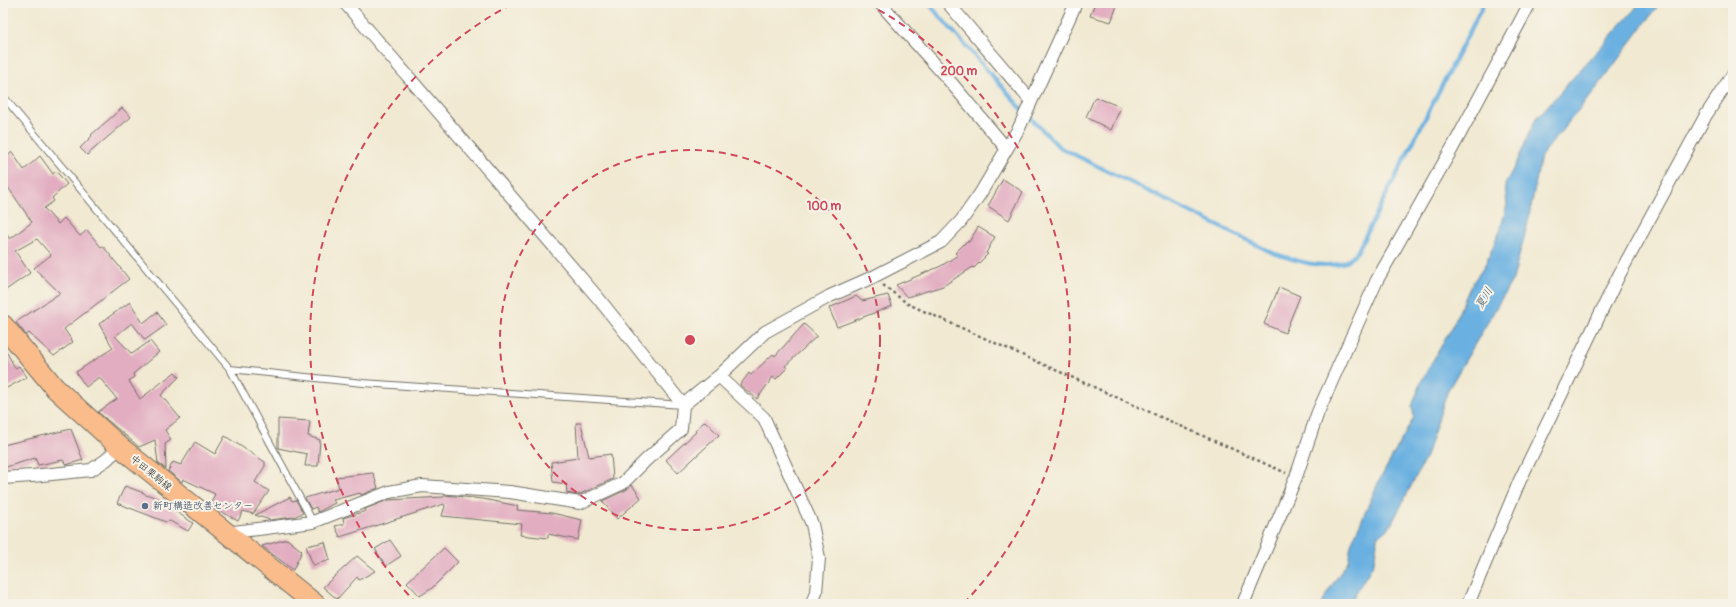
<svg xmlns="http://www.w3.org/2000/svg" width="1736" height="607" font-family="Pangolin,'Klee One',sans-serif">
<style>
.water{fill:#6ab1e1;stroke:#4a6e86}
.lines{fill:none;stroke-linecap:round;stroke-linejoin:round}
.stream{stroke:#6ab1e1;stroke-width:4}
.building{fill:#e2adc1}
.service-casing{stroke:#706e65;stroke-width:8}
.minor-casing{stroke:#706e65;stroke-width:14}
.primary-casing{stroke:#706e65;stroke-width:22}
.path{stroke:#706e65;stroke-width:2.5;stroke-dasharray:3 3;stroke-linecap:butt}
.service{stroke:#fff;stroke-width:6}
.minor{stroke:#fff;stroke-width:12}
.primary{stroke:#f9bc8a;stroke-width:20}
.ring{fill:none;stroke:#d1495b;stroke-width:2;stroke-dasharray:7 5}
.service-dot{fill:#5c6f8a;stroke:#f7f3e8;stroke-width:1.5}
.labels{text-anchor:middle;dominant-baseline:central;stroke-width:4;stroke-linejoin:round;paint-order:stroke}
.street-label{font-size:10px;fill:#2b2b2b;stroke:#f7f3e8}
.service-label{font-size:10px;font-weight:bold;fill:#4e5e75;stroke:#f7f3e8;text-anchor:start}
.water-label{font-size:11px;font-style:italic;fill:#415a6b;stroke:#f7f3e8}
.centre{fill:#d1495b;stroke:#f7f3e8;stroke-width:2}
.ring-label{font-size:12px;text-anchor:middle;font-weight:bold;fill:#d1495b;stroke:#f7f3e8;stroke-width:4;stroke-linejoin:round;paint-order:stroke}
</style>
<rect width="100%" height="100%" fill="#f7f3e8"/>
<filter id="ink" filterUnits="userSpaceOnUse"><feTurbulence type="fractalNoise" baseFrequency=".025" numOctaves="2"/><feDisplacementMap in="SourceGraphic" scale="8" xChannelSelector="R" yChannelSelector="G"/><feConvolveMatrix kernelMatrix="1 2 1 2 8 2 1 2 1" color-interpolation-filters="sRGB"/></filter>
<filter id="wash" filterUnits="userSpaceOnUse"><feTurbulence type="fractalNoise" baseFrequency=".012" numOctaves="4" result="noise"/><feDisplacementMap in="SourceGraphic" scale="16" xChannelSelector="R" yChannelSelector="G"/><feGaussianBlur stdDeviation="0.9" result="paint"/><feColorMatrix in="noise" values="0 0 0 0 0 0 0 0 0 0 0 0 0 0 0 0 0 1.4 0 .05"/><feComposite in="paint" operator="in"/></filter>
<g filter="url(#wash)">
<rect width="100%" height="100%" fill="#f1e9d2"/>
<path class="water" d="M 1639,3 L 1660,3 L 1599,85 L 1541,156 L 1528,222 L 1513,279 L 1448,390 L 1425,459 L 1390,527 L 1378,536 L 1374,563 L 1349,604 L 1322,604 L 1327,593 L 1348,561 L 1351,544 L 1379,481 L 1414,417 L 1412,406 L 1422,380 L 1452,327 L 1471,285 L 1484,267 L 1500,231 L 1507,205 L 1505,184 L 1517,162 L 1535,120 L 1635,9 Z"/>
<g class="lines">
<path class="stream" d="M 928,3 L 1020,107 L 1059,147 L 1273,253 C 1294,260 1319,269 1342,263 C 1347,262 1353,255 1357,252 L 1484,3"/>
</g>
<g id="blocks">
<path class="building" d="M 1095,3 L 1118,3 L 1111,22 L 1090,16 Z
M 1095,97 L 1121,107 L 1111,130 L 1086,117 Z
M 122,108 L 131,117 L 87,155 L 80,148 L 92,136 L 91,135 Z
M 12,152 L 24,170 L 40,156 L 53,174 L 56,171 L 67,184 L 52,198 L 54,201 L 44,208 L 58,224 L 64,218 L 80,236 L 87,230 L 101,247 L 103,246 L 129,279 L 64,329 L 73,342 L 54,356 L 29,333 L 26,335 L 16,322 L 60,293 L 34,268 L 51,255 L 37,239 L 15,251 L 30,273 L 3,292 L 3,230 L 10,239 L 32,222 L 3,180 L 3,160 Z
M 1003,179 L 1023,192 L 1009,220 L 988,206 Z
M 978,227 L 995,237 L 986,253 L 988,254 L 974,268 L 973,267 L 943,286 L 907,297 L 896,285 L 941,266 L 958,255 L 955,253 L 967,241 L 969,242 Z
M 1279,287 L 1300,296 L 1285,333 L 1264,324 Z
M 888,295 L 892,306 L 837,327 L 829,308 L 856,296 L 862,301 Z
M 130,302 L 143,323 L 157,312 L 166,325 L 145,340 L 132,323 L 115,336 L 132,354 L 150,341 L 159,352 L 133,374 L 134,377 L 129,381 L 140,399 L 175,372 L 179,377 L 161,395 L 180,418 L 165,430 L 171,440 L 165,444 L 166,469 L 158,463 L 155,440 L 139,447 L 98,412 L 117,399 L 99,377 L 86,387 L 76,372 L 113,348 L 99,324 Z
M 804,324 L 817,336 L 785,366 L 787,368 L 776,379 L 773,377 L 757,399 L 740,385 L 749,373 L 751,375 L 773,354 L 775,356 Z
M 3,345 L 15,368 L 19,366 L 27,377 L 3,390 Z
M 278,419 L 310,421 L 308,436 L 320,440 L 318,466 L 305,466 L 307,454 L 278,448 Z
M 705,421 L 719,435 L 678,473 L 666,460 L 696,432 L 695,430 Z
M 576,423 L 581,423 L 589,457 L 611,454 L 613,479 L 578,495 L 567,493 L 566,484 L 553,482 L 551,462 L 578,458 Z
M 71,429 L 83,460 L 66,465 L 63,460 L 38,465 L 35,458 L 3,468 L 3,445 Z
M 225,436 L 265,462 L 265,466 L 255,482 L 269,491 L 253,514 L 243,511 L 238,521 L 210,505 L 215,494 L 183,479 L 182,482 L 168,471 L 173,462 L 181,465 L 195,442 L 215,454 Z
M 373,473 L 378,488 L 361,495 L 360,493 L 333,500 L 335,503 L 318,512 L 316,507 L 311,509 L 305,498 L 339,488 L 336,477 Z
M 632,485 L 641,498 L 617,519 L 602,501 L 626,490 Z
M 125,486 L 144,493 L 147,496 L 149,495 L 172,504 L 172,509 L 193,523 L 188,531 L 170,521 L 166,522 L 117,503 Z
M 445,495 L 483,499 L 518,506 L 517,510 L 552,513 L 582,520 L 578,540 L 548,534 L 548,538 L 520,535 L 522,524 L 442,516 L 445,506 L 444,504 L 340,537 L 335,526 L 344,524 L 343,518 L 366,511 L 365,509 L 388,500 L 444,497 Z
M 290,497 L 292,501 L 296,500 L 303,513 L 293,517 L 270,520 L 255,515 Z
M 287,539 L 302,551 L 293,570 L 262,546 Z
M 390,540 L 401,556 L 386,566 L 375,549 Z
M 325,542 L 330,560 L 313,565 L 306,546 Z
M 444,548 L 458,562 L 432,588 L 420,596 L 407,582 Z
M 357,556 L 375,571 L 359,580 L 357,577 L 337,599 L 323,587 Z"/>
</g>
</g>
<g filter="url(#ink)">
<use href="#blocks" fill-opacity="0" stroke="#706e65" stroke-width="1"/>
<g class="lines">
<defs>
<path id="service" d="M 3,96 L 230,369 L 313,522
M 230,369 L 363,383 L 683,405"/>
<path id="minor" d="M 880,3 L 948,79 L 1006,148
M 948,3 L 1031,101
M 719,376 L 764,418 L 812,524 L 819,558 L 816,592 L 812,604
M 683,405 L 719,376 L 765,332 L 830,296 L 873,277 L 941,242 L 961,221 L 980,194 L 1019,128 L 1076,3
M 3,478 L 32,476 L 91,470 L 106,460 L 120,447
M 226,533 L 313,522 L 389,492 L 422,486 L 510,492 L 580,503 L 623,483 L 646,460 L 681,429 L 683,405 L 599,299 L 345,3
M 1243,604 L 1296,477 L 1318,412 L 1377,280 L 1454,145 L 1530,3
M 1468,604 L 1520,480 L 1619,275 L 1706,115 L 1733,74"/>
<path id="primary" d="M 3,325 L 55,388 L 120,447 L 315,604"/>
</defs>
<use href="#service" class="service-casing"/>
<use href="#minor" class="minor-casing"/>
<use href="#primary" class="primary-casing"/>
<path class="path" d="M 883,285 L 908,304 L 1286,473"/>
<use href="#service" class="service"/>
<use href="#minor" class="minor"/>
<use href="#primary" class="primary"/>
</g>
</g>
<g class="ring">
<circle cx="690" cy="340" r="190"/>
<path d="M417 604A380 380 0 0 1 512 4M868 4A380 380 0 0 1 963 604"/>
</g>
<circle class="service-dot" cx="145" cy="506" r="4"/>
<g class="labels">
<g class="street-label">
<text transform="translate(151 473) rotate(39)">中田栗駒線</text>
</g>
<g class="service-label">
<text x="153" y="506">新町構造改善センター</text>
</g>
<g class="water-label">
<text transform="translate(1484 298) rotate(-58)">夏川</text>
</g>
</g>
<circle cx="690" cy="340" r="6" class="centre"/>
<g class="ring-label">
<text x="959" y="75">200 m</text>
<text x="824" y="210">100 m</text>
</g>
<rect width="1736" height="607" fill="none" stroke="#f7f3e8" stroke-width="16"/>
</svg>
